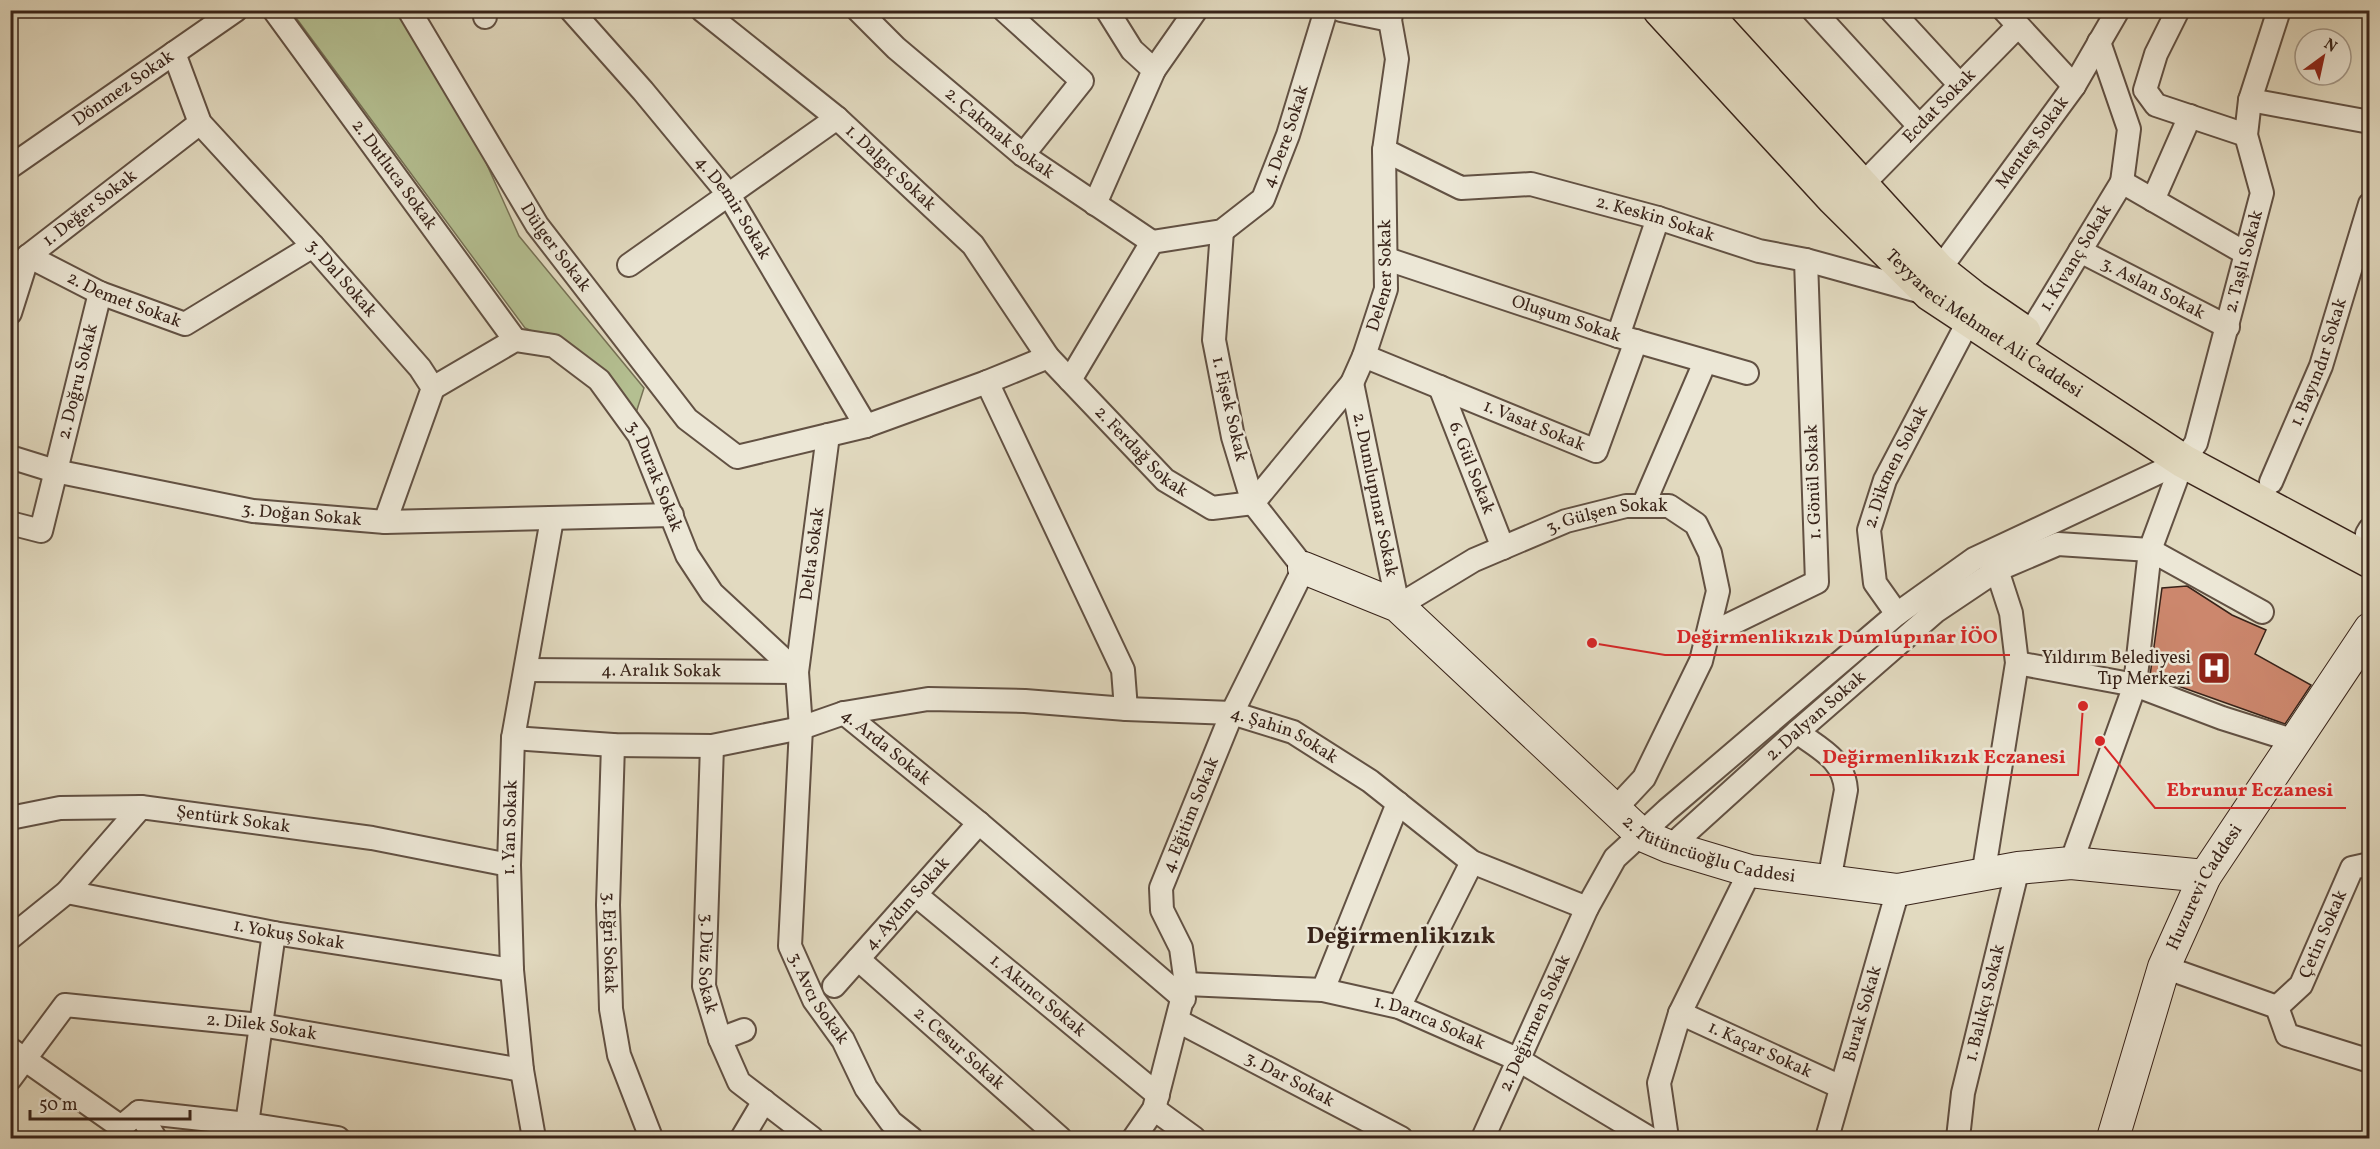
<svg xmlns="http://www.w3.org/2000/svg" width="2380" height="1149" font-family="Vollkorn,serif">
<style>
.green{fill:#b4bf91;stroke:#767155;stroke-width:1.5}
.building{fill:#cc876d;stroke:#382319;stroke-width:1.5}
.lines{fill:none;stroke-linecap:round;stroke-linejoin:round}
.street-casing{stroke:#625143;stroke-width:26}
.secondary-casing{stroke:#382319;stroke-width:34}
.primary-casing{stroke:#382319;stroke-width:36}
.street{stroke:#ece7d6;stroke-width:22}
.secondary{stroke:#ece7d6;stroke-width:32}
.primary{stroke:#e2dac0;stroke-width:33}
.labels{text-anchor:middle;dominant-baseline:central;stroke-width:5;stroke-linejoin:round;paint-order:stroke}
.street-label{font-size:18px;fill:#382319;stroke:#ece7d6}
.poi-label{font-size:18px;fill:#382319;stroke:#ece7d6;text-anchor:end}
.district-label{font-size:24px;font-weight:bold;fill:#382319;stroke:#ece7d6}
.leader{fill:none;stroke:#d62828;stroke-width:2}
.callout-dot{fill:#d62828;stroke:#ece7d6;stroke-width:2}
.callout-label{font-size:20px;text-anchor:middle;font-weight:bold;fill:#d62828;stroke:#ece7d6;stroke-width:5;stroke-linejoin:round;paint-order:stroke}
</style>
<rect width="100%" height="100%" fill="#e2dac0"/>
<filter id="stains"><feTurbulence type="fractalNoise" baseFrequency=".00333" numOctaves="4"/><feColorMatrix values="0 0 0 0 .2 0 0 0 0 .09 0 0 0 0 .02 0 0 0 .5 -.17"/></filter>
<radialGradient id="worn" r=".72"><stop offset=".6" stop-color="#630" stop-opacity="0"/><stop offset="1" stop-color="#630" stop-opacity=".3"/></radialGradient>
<path class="green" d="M 291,11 L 397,11 L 479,147 L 519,236 L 644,388 L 635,416 L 569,347 L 525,328 Z"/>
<path class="building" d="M 2187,586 L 2232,615 L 2266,630 L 2255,654 L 2311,685 L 2285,724 L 2150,676 L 2162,588 Z"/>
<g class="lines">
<defs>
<g id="street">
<path id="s1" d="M 274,10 L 515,340"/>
<path id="s2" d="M 409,10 L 537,225 L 687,419 L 737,457 L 866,426 L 987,382 L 1048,357"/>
<path d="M 484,10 L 485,17"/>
<path id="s3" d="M 571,10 L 643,91 L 729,195 L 866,426"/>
<path id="s4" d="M 702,10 L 837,118 L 973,245 L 1048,357 L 1165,480 L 1212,508 L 1253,503 L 1352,383 L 1364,356 L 1386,289 L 1384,150 L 1397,59 L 1390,20 L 1392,10"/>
<path id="s5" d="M 858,10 L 896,48 L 1023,155 L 1152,242"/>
<path d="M 1004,10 L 1082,81 L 1023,155"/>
<path d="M 1107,10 L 1132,50 L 1154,70 L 1196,10"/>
<path d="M 1341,10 L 1390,20"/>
<path d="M 1813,10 L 1919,126"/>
<path d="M 1891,10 L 1960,85"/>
<path d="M 2004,10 L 2074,86"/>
<path d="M 2178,10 L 2156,54 L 2145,90 L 2156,105 L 2246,135"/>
<path d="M 2099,42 L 2129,129 L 2122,182 L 2245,253"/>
<path id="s6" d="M 174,53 L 200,123 L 313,246 L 420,368 L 433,388 L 385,522"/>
<path d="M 2250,100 L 2370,122"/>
<path id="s7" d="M 1384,150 L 1461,188 L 1531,184 L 1658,218 L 1759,251 L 1806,260 L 1929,294"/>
<path id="s8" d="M 10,167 L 236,10"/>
<path id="s9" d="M 1861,186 L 2018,26"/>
<path d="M 2153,200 L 2190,116"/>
<path d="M 1095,204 L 1154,70"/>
<path id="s10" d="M 2080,251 L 2228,327"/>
<path id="s11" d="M 28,256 L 100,293 L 185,324 L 313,246"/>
<path id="s12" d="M 1387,259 L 1618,336 L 1747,373"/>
<path d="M 629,265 L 837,118"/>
<path id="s13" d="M 1939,270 L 2074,86 L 2118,10"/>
<path id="s14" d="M 10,313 L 28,256 L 200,123"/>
<path id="s15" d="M 2029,335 L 2122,182"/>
<path d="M 1618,336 L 1658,218"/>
<path id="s16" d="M 1364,356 L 1596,451 L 1636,341"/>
<path id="s17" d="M 1070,380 L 1152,242 L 1222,231 L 1263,199 L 1288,135 L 1326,10"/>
<path d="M 987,382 L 1123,670 L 1126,709"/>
<path id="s18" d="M 1352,383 L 1398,606 L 1474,560 L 1566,521 L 1626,506 L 1669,506 L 1696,524 L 1710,553 L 1718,591 L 1701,661 L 1644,778 L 1616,808"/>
<path id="s19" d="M 1440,387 L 1503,548"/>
<path id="s20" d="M 433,388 L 515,340 L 554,346 L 599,380 L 639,435 L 687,555 L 712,593 L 797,672 L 801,728 L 790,946 L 814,1000 L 843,1040 L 866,1088 L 891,1122 L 911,1138"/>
<path id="s21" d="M 10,457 L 55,471 L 253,511 L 385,522 L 672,515"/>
<path id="s22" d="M 2271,482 L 2321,366 L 2370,204"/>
<path d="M 1643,506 L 1705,362"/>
<path id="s23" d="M 10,523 L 41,531 L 100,293"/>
<path d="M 2367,534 L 2370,529"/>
<path id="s24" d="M 1897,614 L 1875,583 L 1869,530 L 1885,480 L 1968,322"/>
<path d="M 1708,635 L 1817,582 L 1806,260"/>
<path d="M 2017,663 L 2135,685 L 2222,718 L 2295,741"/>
<path id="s25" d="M 526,670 L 797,672 L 828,435"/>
<path id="s26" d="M 844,713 L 979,823 L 1184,999"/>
<path d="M 1797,732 C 1820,749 1844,759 1846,790 L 1829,881"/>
<path id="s27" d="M 513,738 L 613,745 L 712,746 L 801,728 L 844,713 L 928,699 L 1025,701 L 1126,709 L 1232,713 L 1293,732 L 1370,781 L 1472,862 L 1587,908 L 1615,858 L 1667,810 L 1897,614 L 1974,559 L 2183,461 L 2196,443 L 2262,193 L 2246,135 L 2250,100 L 2279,10"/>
<path id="s28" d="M 613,745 L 608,905 L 611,1009 L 619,1055 L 650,1135 L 646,1138"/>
<path id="s29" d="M 712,746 L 704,986 L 720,1039 L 739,1082 L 812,1138"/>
<path d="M 10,818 L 60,808 L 141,807"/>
<path id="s30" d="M 1670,847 L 1797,732 L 1936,611 L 1997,570 L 2058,544 L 2150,550 L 2183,461"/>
<path d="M 2071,863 L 2135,685 L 2150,550 L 2262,612"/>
<path d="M 1983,876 L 2017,663 L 2011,613 L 1997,570"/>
<path id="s31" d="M 67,892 L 274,933 L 512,970"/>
<path id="s32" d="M 916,895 L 1158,1095"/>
<path id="s33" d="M 10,938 L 67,892 L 141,807 L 372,838 L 509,865"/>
<path id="s34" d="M 858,959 L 1060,1138"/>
<path d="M 2164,967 L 2277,1007 L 2287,1035 L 2370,1061"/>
<path id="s35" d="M 1186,984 L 1323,990 L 1399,1007 L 1517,1059 L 1649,1138"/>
<path id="s36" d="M 834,986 L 979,823"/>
<path d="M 1323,990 L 1398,803"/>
<path d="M 1399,1007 L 1472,862"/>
<path id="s37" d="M 2277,1007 L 2301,985 L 2352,868 L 2370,864"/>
<path id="s38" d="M 1680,1013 L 1841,1087"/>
<path id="s39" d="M 1178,1021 L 1401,1138"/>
<path d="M 720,1039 L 744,1030"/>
<path d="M 10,1049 L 121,1127 L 139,1112 L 155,1138"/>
<path id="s40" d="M 10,1079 L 65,1005 L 261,1025 L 522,1070"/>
<path d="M 1154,1109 L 1194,1138"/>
<path d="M 139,1112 L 247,1124 L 338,1138"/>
<path d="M 247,1124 L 274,933"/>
<path id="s41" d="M 534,1138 L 522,1070 L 512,970 L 509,865 L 513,738 L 552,519"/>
<path d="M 742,1138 L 764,1101"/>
<path id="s42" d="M 1134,1138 L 1154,1109 L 1186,984 L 1181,948 L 1162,910 L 1161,888 L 1232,713 L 1304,568 L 1253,503 L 1233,437 L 1214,340 L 1222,231"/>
<path id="s43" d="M 1483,1138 L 1587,908"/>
<path d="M 1667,1138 L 1659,1083 L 1680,1013 L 1750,871"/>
<path id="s44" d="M 1827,1138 L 1898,890"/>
<path id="s45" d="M 1958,1138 L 1963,1093 L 2018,868"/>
</g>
<g id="secondary">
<path id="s46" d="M 1304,568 L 1398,606 L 1642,835 L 1670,847 L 1750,871 L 1898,890 L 2018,868 L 2071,863 L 2205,876"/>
<path id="s47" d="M 2113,1138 L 2164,967 L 2205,876 L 2370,629"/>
</g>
<g id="primary">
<path id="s48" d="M 1660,10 L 1834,199 L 1930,294 L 2183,461 L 2370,561"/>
<path d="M 1702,10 L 1939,270 L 1973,297 L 2024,332"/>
</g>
</defs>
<use href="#street" class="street-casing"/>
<use href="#secondary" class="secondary-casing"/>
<use href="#primary" class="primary-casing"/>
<use href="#street" class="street"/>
<use href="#secondary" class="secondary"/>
<use href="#primary" class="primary"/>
</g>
<defs>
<symbol id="hospital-square" viewBox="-11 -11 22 22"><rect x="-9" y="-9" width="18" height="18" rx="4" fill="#8f2418" stroke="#ece7d6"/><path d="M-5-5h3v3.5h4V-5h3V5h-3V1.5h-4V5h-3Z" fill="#fff"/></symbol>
</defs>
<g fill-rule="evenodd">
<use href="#hospital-square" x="2195" y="649" width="38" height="38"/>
</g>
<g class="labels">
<g class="street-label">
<text stroke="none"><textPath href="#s8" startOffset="138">Dönmez Sokak</textPath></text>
<text stroke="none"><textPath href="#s9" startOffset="112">Ecdat Sokak</textPath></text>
<text stroke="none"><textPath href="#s5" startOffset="188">2. Çakmak Sokak</textPath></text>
<text stroke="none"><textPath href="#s17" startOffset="350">4. Dere Sokak</textPath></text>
<text stroke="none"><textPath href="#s13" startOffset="158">Menteş Sokak</textPath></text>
<text stroke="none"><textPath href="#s4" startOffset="246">1. Dalgıç Sokak</textPath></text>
<text stroke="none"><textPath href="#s1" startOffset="204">2. Dutluca Sokak</textPath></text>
<text stroke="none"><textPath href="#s14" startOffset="138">1. Değer Sokak</textPath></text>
<text stroke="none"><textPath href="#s3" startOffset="256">4. Demir Sokak</textPath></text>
<text stroke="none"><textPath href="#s7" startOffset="285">2. Keskin Sokak</textPath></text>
<text stroke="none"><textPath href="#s2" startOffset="279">Dülger Sokak</textPath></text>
<text stroke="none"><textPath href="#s15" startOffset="90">1. Kıvanç Sokak</textPath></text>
<text stroke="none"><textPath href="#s27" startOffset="2100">2. Taşlı Sokak</textPath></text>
<text stroke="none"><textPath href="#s4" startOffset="1028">Delener Sokak</textPath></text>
<text stroke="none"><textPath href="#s6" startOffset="285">3. Dal Sokak</textPath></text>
<text stroke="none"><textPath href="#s10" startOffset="82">3. Aslan Sokak</textPath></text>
<text stroke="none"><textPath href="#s11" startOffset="106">2. Demet Sokak</textPath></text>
<text stroke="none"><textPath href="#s12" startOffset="189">Oluşum Sokak</textPath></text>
<text stroke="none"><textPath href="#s48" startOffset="453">Teyyareci Mehmet Ali Caddesi</textPath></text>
<text stroke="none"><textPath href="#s22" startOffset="129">1. Bayındır Sokak</textPath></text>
<text stroke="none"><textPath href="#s23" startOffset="186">2. Doğru Sokak</textPath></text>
<text transform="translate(1229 409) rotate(77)">1. Fişek Sokak</text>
<text stroke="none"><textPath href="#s16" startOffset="184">1. Vasat Sokak</textPath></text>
<text stroke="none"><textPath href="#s4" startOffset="627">2. Ferdağ Sokak</textPath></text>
<text stroke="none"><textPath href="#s24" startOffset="160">2. Dikmen Sokak</textPath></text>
<text stroke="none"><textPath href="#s19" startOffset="87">6. Gül Sokak</textPath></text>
<text stroke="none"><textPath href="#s20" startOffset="303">3. Durak Sokak</textPath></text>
<text transform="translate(1814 482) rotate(-92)">1. Gönül Sokak</text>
<text stroke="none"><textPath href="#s18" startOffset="114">2. Dumlupınar Sokak</textPath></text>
<text stroke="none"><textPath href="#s21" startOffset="298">3. Doğan Sokak</textPath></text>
<text stroke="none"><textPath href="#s18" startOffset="458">3. Gülşen Sokak</textPath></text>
<text stroke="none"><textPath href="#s25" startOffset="390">Delta Sokak</textPath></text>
<text stroke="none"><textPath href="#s25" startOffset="135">4. Aralık Sokak</textPath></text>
<text stroke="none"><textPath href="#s30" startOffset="196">2. Dalyan Sokak</textPath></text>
<text stroke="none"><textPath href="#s27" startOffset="782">4. Şahin Sokak</textPath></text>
<text stroke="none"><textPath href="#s26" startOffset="54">4. Arda Sokak</textPath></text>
<text stroke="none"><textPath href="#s42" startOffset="344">4. Eğitim Sokak</textPath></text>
<text stroke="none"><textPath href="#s33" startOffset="279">Şentürk Sokak</textPath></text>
<text stroke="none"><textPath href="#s41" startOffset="312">1. Yan Sokak</textPath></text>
<text stroke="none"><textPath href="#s46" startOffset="504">2. Tütüncüoğlu Caddesi</textPath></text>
<text stroke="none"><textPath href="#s47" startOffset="268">Huzurevi Caddesi</textPath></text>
<text stroke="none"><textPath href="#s36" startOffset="110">4. Aydın Sokak</textPath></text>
<text stroke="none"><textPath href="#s37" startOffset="88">Çetin Sokak</textPath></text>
<text stroke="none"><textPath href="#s31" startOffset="226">1. Yokuş Sokak</textPath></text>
<text stroke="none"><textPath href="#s28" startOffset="198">3. Eğri Sokak</textPath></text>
<text stroke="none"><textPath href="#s29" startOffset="218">3. Düz Sokak</textPath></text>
<text stroke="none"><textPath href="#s32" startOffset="158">1. Akıncı Sokak</textPath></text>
<text stroke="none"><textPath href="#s20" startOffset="884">3. Avcı Sokak</textPath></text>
<text stroke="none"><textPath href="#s45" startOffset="138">1. Balıkçı Sokak</textPath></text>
<text stroke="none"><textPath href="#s44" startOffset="129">Burak Sokak</textPath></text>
<text stroke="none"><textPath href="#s43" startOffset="126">2. Değirmen Sokak</textPath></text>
<text stroke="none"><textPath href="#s35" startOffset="249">1. Darıca Sokak</textPath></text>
<text stroke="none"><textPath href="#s40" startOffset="290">2. Dilek Sokak</textPath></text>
<text stroke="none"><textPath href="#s34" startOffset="135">2. Cesur Sokak</textPath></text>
<text stroke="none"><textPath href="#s38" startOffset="88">1. Kaçar Sokak</textPath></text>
<text stroke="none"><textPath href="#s39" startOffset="126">3. Dar Sokak</textPath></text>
</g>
<g class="poi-label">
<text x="2191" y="658">Yıldırım Belediyesi<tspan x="2191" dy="21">Tıp Merkezi</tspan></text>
</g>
<g class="district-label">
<text x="1401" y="937">Değirmenlikızık</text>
</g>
</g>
<path class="leader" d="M1592 643L1665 655H2010M2083 706L2078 775H1810M2100 741L2155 808H2346"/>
<g class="callout-dot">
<circle cx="1592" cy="643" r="6"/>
<circle cx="2083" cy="706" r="6"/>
<circle cx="2100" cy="741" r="6"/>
</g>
<g class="callout-label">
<text x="1837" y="643">Değirmenlikızık Dumlupınar İÖO</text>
<text x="1944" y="763">Değirmenlikızık Eczanesi</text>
<text x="2250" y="796">Ebrunur Eczanesi</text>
</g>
<rect width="2380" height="1149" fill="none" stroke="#e2dac0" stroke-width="36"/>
<rect x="12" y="12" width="2356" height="1125" fill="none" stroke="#382319" stroke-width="3"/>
<rect x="18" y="18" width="2344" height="1113" fill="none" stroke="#382319" stroke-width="1.5"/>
<g transform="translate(2323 57) rotate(33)"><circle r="28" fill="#ece7d6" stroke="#a4998a" stroke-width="1.5"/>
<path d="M0-4.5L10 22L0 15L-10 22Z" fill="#8f2418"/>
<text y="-9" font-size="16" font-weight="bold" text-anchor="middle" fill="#382319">N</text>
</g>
<path d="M30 1110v9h160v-9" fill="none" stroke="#382319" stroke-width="3"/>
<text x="39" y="1110" font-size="18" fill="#382319" stroke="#ece7d6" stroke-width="4.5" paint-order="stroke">50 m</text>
<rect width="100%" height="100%" filter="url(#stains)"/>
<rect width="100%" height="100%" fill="url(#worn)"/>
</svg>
